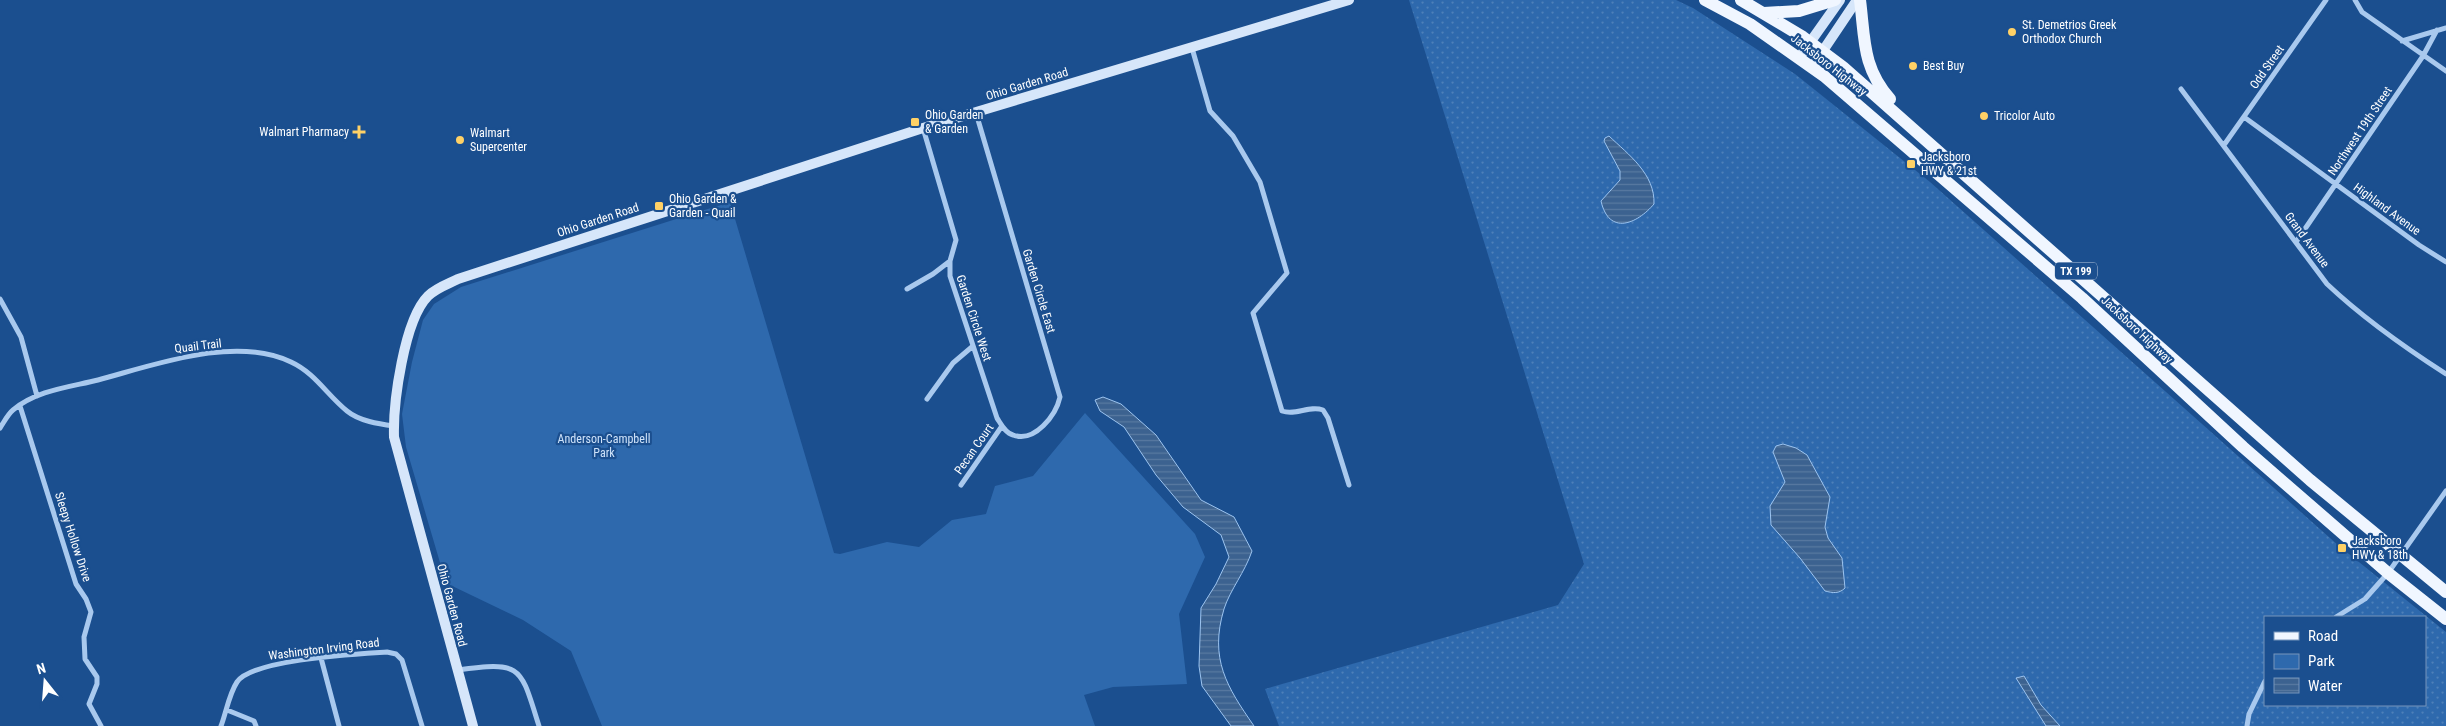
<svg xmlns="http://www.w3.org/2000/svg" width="2446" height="726" font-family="'Roboto Condensed',sans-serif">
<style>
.grass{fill:url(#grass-dots);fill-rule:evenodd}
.green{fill:#2e69ad}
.water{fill:url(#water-rules);stroke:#9cc4f0}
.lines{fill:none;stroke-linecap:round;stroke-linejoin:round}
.street{stroke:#a9c9ee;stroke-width:5}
.secondary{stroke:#d6e6fa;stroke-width:10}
.primary{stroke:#f0f6ff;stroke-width:12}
.poi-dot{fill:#ffd166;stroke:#1b4f8f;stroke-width:2}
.labels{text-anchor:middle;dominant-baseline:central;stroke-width:4.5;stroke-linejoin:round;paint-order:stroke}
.shield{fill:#1b4f8f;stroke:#bbcadd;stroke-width:1}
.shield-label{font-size:11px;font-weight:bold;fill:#fff}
.poi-label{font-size:12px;fill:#fff;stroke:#1b4f8f;text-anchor:start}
.street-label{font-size:12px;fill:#fff;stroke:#1b4f8f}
.park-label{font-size:12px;fill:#cfe3fa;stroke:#1b4f8f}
</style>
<defs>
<pattern id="grass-dots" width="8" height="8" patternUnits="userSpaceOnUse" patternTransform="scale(1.25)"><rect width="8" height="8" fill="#2e69ad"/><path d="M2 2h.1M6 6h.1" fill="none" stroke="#4d80b9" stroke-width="1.8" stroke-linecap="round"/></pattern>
<pattern id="water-rules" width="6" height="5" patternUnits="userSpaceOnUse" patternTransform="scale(1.25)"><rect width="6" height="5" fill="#3c6290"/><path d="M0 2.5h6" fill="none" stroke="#597aa1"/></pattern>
</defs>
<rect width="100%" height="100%" fill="#1b4f8f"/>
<path class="grass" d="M 1409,0 L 1676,0 L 1693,8 L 1795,74 L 1930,182 L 2339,546 L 2446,632 L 2446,726 L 1279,726 L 1265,689 L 1558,605 L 1584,564 ZM 2265,617 L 2425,617 L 2425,705 L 2265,705 Z"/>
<path class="green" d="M 730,202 L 834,553 L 840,554 L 887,542 L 919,547 L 952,520 L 986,514 L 995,486 L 1033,476 L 1085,413 L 1195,534 L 1205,557 L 1179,614 L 1187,684 L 1113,687 L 1084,695 L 1095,726 L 602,726 L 571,651 L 523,620 L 446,583 L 406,447 L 402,414 L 412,362 L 423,320 L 434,304 L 461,287 Z"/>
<path class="water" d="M 1609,136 C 1629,155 1655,174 1654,204 C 1637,224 1609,236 1601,201 L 1620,180 L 1620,171 L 1604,141 L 1605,138 Z
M 1103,397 L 1121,404 L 1156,435 L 1201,500 L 1234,517 L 1252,551 C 1245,572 1230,590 1224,609 C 1209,659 1227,687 1254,726 L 1231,726 L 1202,686 L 1199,666 L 1201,608 L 1216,584 L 1229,557 L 1221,535 L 1183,507 L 1156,475 L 1124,427 L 1100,411 L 1095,400 Z
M 1783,444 L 1796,448 L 1807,455 L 1830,497 L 1825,527 L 1828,538 L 1842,558 L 1845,588 C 1839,594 1833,593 1825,591 L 1800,558 L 1771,525 L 1770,506 L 1785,482 L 1773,452 L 1776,446 Z
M 2024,676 L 2041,705 L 2060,726 L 2046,726 L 2016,678 Z"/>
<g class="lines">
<path class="street" d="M 2355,0 L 2362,12 L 2446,71
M 2402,41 L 2446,28
M 1192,48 L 1210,111 L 1233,136 L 1260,182 L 1287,273 L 1253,313 L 1282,411 C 1296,416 1309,405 1323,410 L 1328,418 L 1349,485
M 2181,89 L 2327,284 C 2364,319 2404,347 2446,374
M 2244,117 L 2419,245 L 2446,262
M 923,128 L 956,240 L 950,261 L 950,276 L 997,418 C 1001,424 1005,433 1013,435 C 1035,443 1056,415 1060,397 L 976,113
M 2224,145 L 2326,0
M 2296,242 L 2423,56 L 2437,30
M 907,289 L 933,274 L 950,261
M 0,299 L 21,337 L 37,396
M 927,399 L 953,363 L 973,346
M 20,406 L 76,584 L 86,599 L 91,612 L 84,637 L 85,659 L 97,677 L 97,684 L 89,704 L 101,726
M 0,428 C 4,422 8,414 13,410 C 37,390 70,387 98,380 C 154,365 235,335 291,362 C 315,373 327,395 347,411 C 359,421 379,424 394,426
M 961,485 L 1002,426
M 2336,617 L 2365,599 L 2388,573 L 2446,491
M 321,658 L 339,726
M 457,670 C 523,661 520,666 539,726
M 227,710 L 254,721 L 256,726
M 221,726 C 226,713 229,694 237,682 C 253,659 358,654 387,652 L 396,654 L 402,660 L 422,726
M 2247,726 L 2249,714 L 2265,681"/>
<path class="secondary" d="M 1799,58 L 1840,0
M 1812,67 L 1857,0
M 473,726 L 394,437 C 393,403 404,320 428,296 C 436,288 448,284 458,279 L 923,128 L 1349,0"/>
<path class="primary" d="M 1705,0 L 1750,24 L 1824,76 L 2082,298 L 2243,447 L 2388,573 L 2446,619
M 1741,0 L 1803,37 L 1843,67 L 2310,480 L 2446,592
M 1860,0 C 1865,39 1862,67 1890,99
M 1764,13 L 1799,11 L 1835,0"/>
</g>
<g class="poi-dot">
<circle cx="2012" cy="32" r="5"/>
<circle cx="1913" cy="66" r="5"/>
<circle cx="1984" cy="116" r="5"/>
<rect x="910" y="117" width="10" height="10" rx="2.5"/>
<path d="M356.5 124.5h5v5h5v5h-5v5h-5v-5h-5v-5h5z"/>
<circle cx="460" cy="140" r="5"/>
<rect x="1906" y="159" width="10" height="10" rx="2.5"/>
<rect x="654" y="201" width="10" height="10" rx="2.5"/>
<rect x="2337" y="543" width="10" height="10" rx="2.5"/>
</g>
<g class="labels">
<rect class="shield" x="2055" y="262.5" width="42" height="17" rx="4"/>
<g class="shield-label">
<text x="2076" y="271">TX 199</text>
</g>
<g class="poi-label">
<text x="2022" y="25">St. Demetrios Greek<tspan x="2022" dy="14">Orthodox Church</tspan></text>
<text x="1923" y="66">Best Buy</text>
<text x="925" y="115">Ohio Garden<tspan x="925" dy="14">&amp; Garden</tspan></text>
<text x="1994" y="116">Tricolor Auto</text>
<text x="349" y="132" text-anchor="end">Walmart Pharmacy</text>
<text x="470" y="133">Walmart<tspan x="470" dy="14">Supercenter</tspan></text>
<text x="1921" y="157">Jacksboro<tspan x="1921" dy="14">HWY &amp; 21st</tspan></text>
<text x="669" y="199">Ohio Garden &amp;<tspan x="669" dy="14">Garden - Quail</tspan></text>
<text x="2352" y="541">Jacksboro<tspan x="2352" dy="14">HWY &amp; 18th</tspan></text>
</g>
<g class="street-label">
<text transform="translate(1829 65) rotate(38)">Jacksboro Highway</text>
<text transform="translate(2267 67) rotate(-55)">Odd Street</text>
<text transform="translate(1027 84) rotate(-17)">Ohio Garden Road</text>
<text transform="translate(2360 131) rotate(-56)">Northwest 19th Street</text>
<text transform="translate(2387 209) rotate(36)">Highland Avenue</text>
<text transform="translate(598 220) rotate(-18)">Ohio Garden Road</text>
<text transform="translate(2307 240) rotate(53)">Grand Avenue</text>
<text transform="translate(1039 291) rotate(73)">Garden Circle East</text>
<text transform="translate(974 318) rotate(72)">Garden Circle West</text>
<text transform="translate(2137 330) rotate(43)">Jacksboro Highway</text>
<text transform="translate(198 346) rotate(-7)">Quail Trail</text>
<text transform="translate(974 449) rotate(-55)">Pecan Court</text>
<text transform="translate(73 537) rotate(72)">Sleepy Hollow Drive</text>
<text transform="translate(452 605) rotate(75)">Ohio Garden Road</text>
<text transform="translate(324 649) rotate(-7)">Washington Irving Road</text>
</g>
<g class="park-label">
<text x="604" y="439">Anderson-Campbell<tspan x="604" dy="14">Park</tspan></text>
</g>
</g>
<rect x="2264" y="616" width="162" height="90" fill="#1b4f8f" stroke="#7695bc"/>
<rect x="2274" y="632" width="25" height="8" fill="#f0f6ff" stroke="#7695bc"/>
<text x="2308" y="641" font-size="15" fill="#ffffff">Road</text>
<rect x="2274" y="654" width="25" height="15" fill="#2e69ad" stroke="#7695bc"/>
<text x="2308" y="666" font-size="15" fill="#ffffff">Park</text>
<rect x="2274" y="678" width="25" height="15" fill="url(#water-rules)" stroke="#7695bc"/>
<text x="2308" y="691" font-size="15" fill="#ffffff">Water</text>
<g transform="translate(45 681) rotate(343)" stroke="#1b4f8f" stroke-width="4" paint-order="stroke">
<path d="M0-4L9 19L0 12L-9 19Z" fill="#ffffff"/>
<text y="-8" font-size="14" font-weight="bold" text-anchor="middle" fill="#ffffff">N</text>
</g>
</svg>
